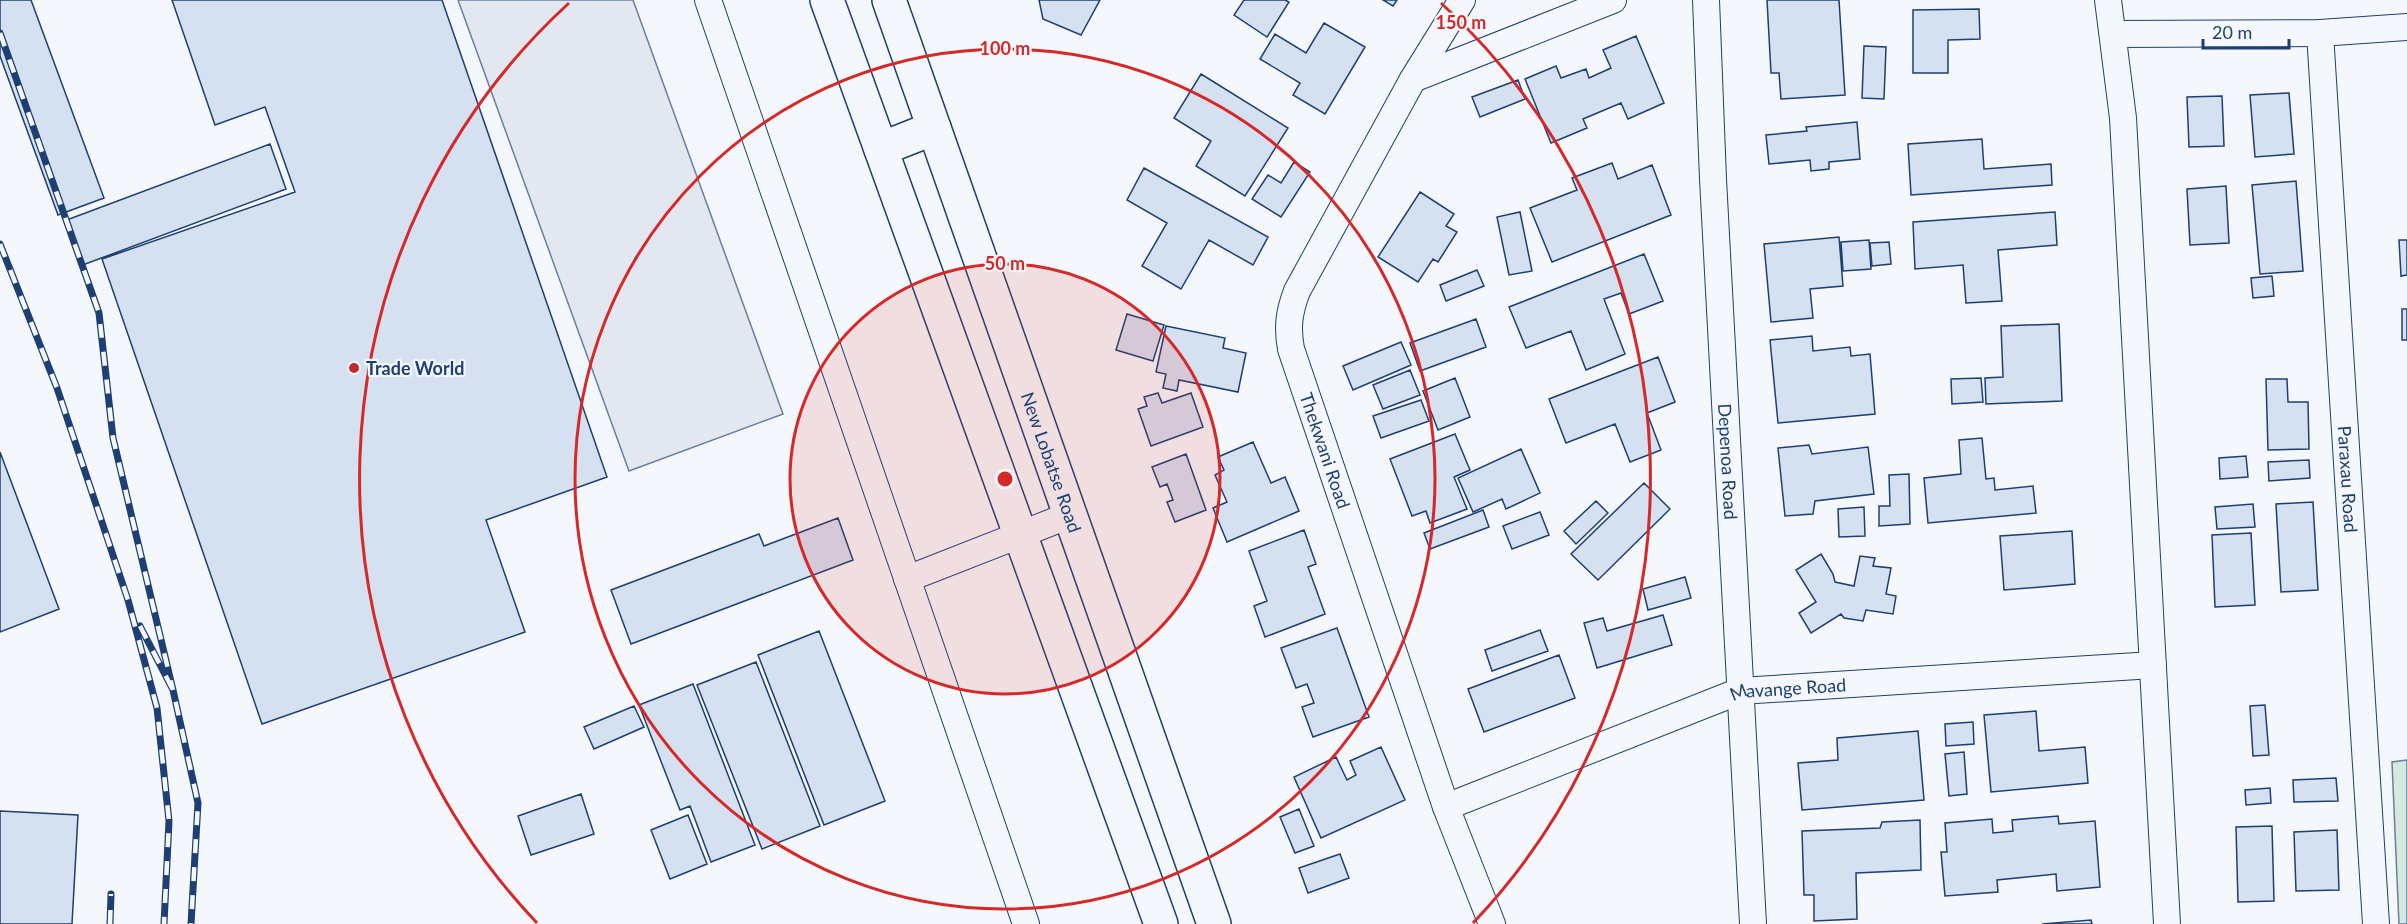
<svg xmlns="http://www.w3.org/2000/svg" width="2407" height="924" font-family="Lato,sans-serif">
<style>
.green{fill:#d7e8df;stroke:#687fa3;stroke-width:1.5}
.parking{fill:#e3e8f0;stroke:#687fa3;stroke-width:1.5}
.building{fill:#d5e0f0;stroke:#1d3f73;stroke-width:1.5}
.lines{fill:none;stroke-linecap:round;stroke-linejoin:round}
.minor-casing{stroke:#1d3f73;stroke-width:28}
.primary-casing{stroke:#1d3f73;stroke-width:36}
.minor{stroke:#f4f7fb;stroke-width:26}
.primary{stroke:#f4f7fb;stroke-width:33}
.rail-casing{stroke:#1d3f73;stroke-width:7}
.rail{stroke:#f4f7fb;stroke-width:4.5;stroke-dasharray:14;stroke-linecap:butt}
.ring{fill:none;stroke:#d62828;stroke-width:3}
.poi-dot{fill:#c62828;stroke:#f4f7fb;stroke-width:2}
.labels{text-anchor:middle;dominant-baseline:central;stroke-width:4.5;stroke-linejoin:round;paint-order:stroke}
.poi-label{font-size:18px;font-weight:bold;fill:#1d3f73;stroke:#f4f7fb;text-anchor:start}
.street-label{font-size:18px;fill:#1d3f73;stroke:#f4f7fb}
.centre{fill:#d62828;stroke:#f4f7fb;stroke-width:3}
.ring-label{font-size:18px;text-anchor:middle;font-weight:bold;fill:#d62828;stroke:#f4f7fb;stroke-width:4.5;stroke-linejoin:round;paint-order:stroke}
</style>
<rect width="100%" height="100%" fill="#f4f7fb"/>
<path class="green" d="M 2407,760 L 2407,924 L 2399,924 L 2392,762 Z"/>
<path class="parking" d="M 458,0 L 633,0 L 783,414 L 629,471 Z"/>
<path class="building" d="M 0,0 L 31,0 L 104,198 L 58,215 L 0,56 Z
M 172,0 L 442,0 L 607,477 L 486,520 L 525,632 L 262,724 L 102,259 L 295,192 L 265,107 L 215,125 Z
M 1039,0 L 1100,0 L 1081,35 L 1043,19 Z
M 1244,0 L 1285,0 L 1289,2 L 1267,37 L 1234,15 Z
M 1383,0 L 1397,0 L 1393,6 Z
M 1767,0 L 1839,0 L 1845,95 L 1781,99 L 1779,73 L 1771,73 Z
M 1979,9 L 1980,39 L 1948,40 L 1948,73 L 1913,73 L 1913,10 Z
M 1324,23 L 1365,47 L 1325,114 L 1293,95 L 1300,83 L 1260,59 L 1275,34 L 1306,53 Z
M 1636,36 L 1664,103 L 1628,119 L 1621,103 L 1583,119 L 1587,128 L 1551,143 L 1525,79 L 1556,66 L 1561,78 L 1586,69 L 1589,78 L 1611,68 L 1603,50 Z
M 1864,46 L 1886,47 L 1884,99 L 1862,98 Z
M 1201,74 L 1288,128 L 1245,196 L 1196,166 L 1211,141 L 1174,118 Z
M 1518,80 L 1525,99 L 1480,117 L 1472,97 Z
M 2289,93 L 2294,154 L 2255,157 L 2250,95 Z
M 2222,96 L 2224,146 L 2189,147 L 2187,97 Z
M 1857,122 L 1860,159 L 1829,162 L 1829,169 L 1811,171 L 1810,160 L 1769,164 L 1766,135 L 1807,131 L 1806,127 Z
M 1982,139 L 1984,169 L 2051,164 L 2052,185 L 1911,195 L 1908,144 Z
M 270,144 L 286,189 L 80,266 L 64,221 Z
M 1294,162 L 1310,172 L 1281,217 L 1252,199 L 1268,175 L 1281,183 Z
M 1612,163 L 1618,179 L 1652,165 L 1671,215 L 1552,262 L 1530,208 L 1577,190 L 1572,178 Z
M 1144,168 L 1268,237 L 1253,265 L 1209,240 L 1181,289 L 1142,266 L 1167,223 L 1127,200 Z
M 2296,181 L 2303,271 L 2260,274 L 2252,185 Z
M 2226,186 L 2229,243 L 2190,245 L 2187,189 Z
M 1420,192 L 1454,214 L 1446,226 L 1457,232 L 1438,262 L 1433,259 L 1418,282 L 1378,257 Z
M 1520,212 L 1532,271 L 1509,275 L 1497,217 Z
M 2055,212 L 2057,245 L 1998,250 L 2002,301 L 1966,303 L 1963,265 L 1915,269 L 1913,222 Z
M 1839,237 L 1843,286 L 1810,289 L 1813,318 L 1771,322 L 1764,244 Z
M 1869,240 L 1871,269 L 1843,271 L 1841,242 Z
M 2399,240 L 2407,240 L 2407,275 L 2401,276 Z
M 1889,242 L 1891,264 L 1872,266 L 1870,243 Z
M 1644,254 L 1663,301 L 1629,314 L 1621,293 L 1604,299 L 1625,354 L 1586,370 L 1571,331 L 1526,348 L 1509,307 Z
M 1477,270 L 1484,286 L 1446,301 L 1440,285 Z
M 2272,276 L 2274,296 L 2253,298 L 2251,278 Z
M 2402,309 L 2407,309 L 2407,340 L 2402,340 Z
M 1127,314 L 1164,325 L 1153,361 L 1116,350 Z
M 1476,319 L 1486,347 L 1420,371 L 1410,343 Z
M 2059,324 L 2062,401 L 1986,404 L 1985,378 L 2003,377 L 2001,326 Z
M 1166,326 L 1225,338 L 1223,348 L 1246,353 L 1238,392 L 1179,380 L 1177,391 L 1163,388 L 1166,374 L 1156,372 Z
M 1812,336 L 1813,351 L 1850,347 L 1851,356 L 1870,354 L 1875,414 L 1778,423 L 1770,340 Z
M 1401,342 L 1411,365 L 1353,390 L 1343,366 Z
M 1658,357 L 1675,402 L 1647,413 L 1661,450 L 1630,462 L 1615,424 L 1566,443 L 1549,399 Z
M 1410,370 L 1420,395 L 1383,409 L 1373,385 Z
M 1455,378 L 1470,417 L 1438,430 L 1423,391 Z
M 1981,378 L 1983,402 L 1952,404 L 1951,379 Z
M 2266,379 L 2287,379 L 2288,402 L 2308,402 L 2309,449 L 2268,450 Z
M 1158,393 L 1162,403 L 1191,393 L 1203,427 L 1151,446 L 1138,409 L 1147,406 L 1144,397 Z
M 1421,400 L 1429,421 L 1381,438 L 1373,416 Z
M 1455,434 L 1470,470 L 1454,477 L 1467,509 L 1430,523 L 1426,511 L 1412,516 L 1390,459 Z
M 1982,438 L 1986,479 L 1994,478 L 1995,490 L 2033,486 L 2036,513 L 1928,523 L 1924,478 L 1961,474 L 1959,440 Z
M 1253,442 L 1271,483 L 1285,477 L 1299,511 L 1227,542 L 1213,508 L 1227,502 L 1215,475 L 1224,470 L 1218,457 Z
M 1809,445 L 1812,454 L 1868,447 L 1874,494 L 1815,501 L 1813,514 L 1785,516 L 1778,448 Z
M 1521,449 L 1540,493 L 1506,509 L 1502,499 L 1473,512 L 1458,478 Z
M 0,452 L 59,609 L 0,632 Z
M 1186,454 L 1206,510 L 1175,522 L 1167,502 L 1173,500 L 1167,484 L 1160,487 L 1152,467 Z
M 2246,456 L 2248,477 L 2220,479 L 2219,458 Z
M 2309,460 L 2310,478 L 2269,481 L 2268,462 Z
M 1909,474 L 1910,524 L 1879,526 L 1879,506 L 1890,506 L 1889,475 Z
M 1644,483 L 1670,509 L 1598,580 L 1571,554 Z
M 1596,501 L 1608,513 L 1576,544 L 1564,531 Z
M 2313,502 L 2318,590 L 2281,592 L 2276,504 Z
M 2253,504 L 2255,527 L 2217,529 L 2215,507 Z
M 1864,507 L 1865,536 L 1839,537 L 1838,509 Z
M 1483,510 L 1489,527 L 1430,549 L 1424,533 Z
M 1540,512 L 1549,535 L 1512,549 L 1503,526 Z
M 838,518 L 853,560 L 631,644 L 611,590 L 759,534 L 764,546 Z
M 1304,530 L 1316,564 L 1308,567 L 1325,614 L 1265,637 L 1254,606 L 1267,601 L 1249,551 Z
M 2072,531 L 2075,584 L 2004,590 L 2000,536 Z
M 2251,533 L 2255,605 L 2215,607 L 2212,535 Z
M 1821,554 L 1833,574 L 1835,582 L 1854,586 L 1860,556 L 1875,558 L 1873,566 L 1891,568 L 1886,594 L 1896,596 L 1893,614 L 1866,610 L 1863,621 L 1844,618 L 1841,614 L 1811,633 L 1799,613 L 1816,602 L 1796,570 Z
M 1685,577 L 1691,598 L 1648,610 L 1643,589 Z
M 1663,615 L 1672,645 L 1597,668 L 1584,623 L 1603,618 L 1607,631 Z
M 1337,628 L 1369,717 L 1313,737 L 1302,707 L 1314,703 L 1307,684 L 1296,688 L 1281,648 Z
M 1540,630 L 1548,651 L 1492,671 L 1485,650 Z
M 819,631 L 885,801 L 824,825 L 758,655 Z
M 1559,655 L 1575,698 L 1484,732 L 1468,689 Z
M 756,662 L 820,826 L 762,849 L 697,685 Z
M 693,684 L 755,845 L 711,862 L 690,806 L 680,810 L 639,705 Z
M 2265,705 L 2269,755 L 2253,756 L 2250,706 Z
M 634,706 L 644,727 L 594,749 L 584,727 Z
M 2036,711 L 2039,751 L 2085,747 L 2088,783 L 1991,792 L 1984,715 Z
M 1973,722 L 1974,744 L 1946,746 L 1945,724 Z
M 1918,731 L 1924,800 L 1802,810 L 1798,763 L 1838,760 L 1837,738 Z
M 1381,747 L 1405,800 L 1321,838 L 1294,777 L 1336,757 L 1347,780 L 1356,775 L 1350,761 Z
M 1964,752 L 1967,794 L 1949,796 L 1945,754 Z
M 2336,778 L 2338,801 L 2294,802 L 2293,780 Z
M 2270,788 L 2271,803 L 2246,805 L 2245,790 Z
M 581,794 L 594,834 L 531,855 L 518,816 Z
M 1299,809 L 1314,846 L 1295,853 L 1280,817 Z
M 0,811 L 78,815 L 72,924 L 0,924 Z
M 688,815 L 707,864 L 670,879 L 651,830 Z
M 2058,816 L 2059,824 L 2095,821 L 2100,887 L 2057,891 L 2056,874 L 1997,880 L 1998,892 L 1945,896 L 1941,852 L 1947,852 L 1945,823 L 1992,819 L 1993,833 L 2013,831 L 2012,820 Z
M 1920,820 L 1921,870 L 1856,873 L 1857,919 L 1814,921 L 1814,895 L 1804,895 L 1802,831 L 1880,828 L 1882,822 Z
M 2272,826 L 2274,901 L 2238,902 L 2236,827 Z
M 2337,830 L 2339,890 L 2296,891 L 2294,832 Z
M 1340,854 L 1349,878 L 1308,893 L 1299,868 Z
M 2091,920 L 2092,924 L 2042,924 Z"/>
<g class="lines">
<defs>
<g id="minor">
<path d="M 708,0 L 1026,924"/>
<path id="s1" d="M 1462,0 L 1413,79 L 1297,291 C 1289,312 1287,327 1291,349 L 1446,807 L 1492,924"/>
<path id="s2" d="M 1706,0 L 1713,179 L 1753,924"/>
<path d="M 2108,0 L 2123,118 L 2167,924"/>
<path id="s3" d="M 2320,33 L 2376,924"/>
<path d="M 2113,34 L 2320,33 L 2407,27"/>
<path d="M 1413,79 L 1613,0"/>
<path d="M 907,579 L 1070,515"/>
<path id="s4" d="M 1446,807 L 1740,691 L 2153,665"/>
</g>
<g id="primary">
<path d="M 827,0 L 1161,924"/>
<path id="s5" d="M 889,0 L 1214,924"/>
<path d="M 881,149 L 934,128"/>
</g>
</defs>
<use href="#minor" class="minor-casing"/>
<use href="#primary" class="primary-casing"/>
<use href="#minor" class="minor"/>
<use href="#primary" class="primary"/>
<defs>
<path id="rail" d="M 0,33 L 99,313 L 113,438 L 173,690
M 0,244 L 57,388 L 128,600 L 157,708 L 169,821 L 164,924
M 140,626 L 173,690 L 198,803 L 191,924
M 110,924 L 111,894"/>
</defs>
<use href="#rail" class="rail-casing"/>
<use href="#rail" class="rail"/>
</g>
<circle cx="1005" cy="479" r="215" fill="#d62828" fill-opacity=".12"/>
<g class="ring">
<circle cx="1005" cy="479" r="215"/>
<circle cx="1005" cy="479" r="430"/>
<path d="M537 923A645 645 0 0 1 569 3M1441 3A645 645 0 0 1 1473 923"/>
</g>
<circle class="poi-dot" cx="354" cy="368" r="6"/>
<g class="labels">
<g class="poi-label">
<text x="366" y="368">Trade World</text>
</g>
<g class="street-label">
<text stroke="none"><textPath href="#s1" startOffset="501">Thekwani Road</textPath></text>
<text stroke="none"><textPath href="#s5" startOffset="490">New Lobatse Road</textPath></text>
<text stroke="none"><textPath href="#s2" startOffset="462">Depenoa Road</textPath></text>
<text stroke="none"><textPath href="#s3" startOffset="447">Paraxau Road</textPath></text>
<text stroke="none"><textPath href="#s4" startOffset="364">Mavange Road</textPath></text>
</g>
</g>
<circle cx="1005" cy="479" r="9" class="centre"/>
<g class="ring-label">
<text x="1461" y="29">150 m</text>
<text x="1005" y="55">100 m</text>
<text x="1005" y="270">50 m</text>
</g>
<path d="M2203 39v9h86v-9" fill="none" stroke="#1d3f73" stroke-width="3"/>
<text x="2212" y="39" font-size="18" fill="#1d3f73" stroke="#f4f7fb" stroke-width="4.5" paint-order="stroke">20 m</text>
</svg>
